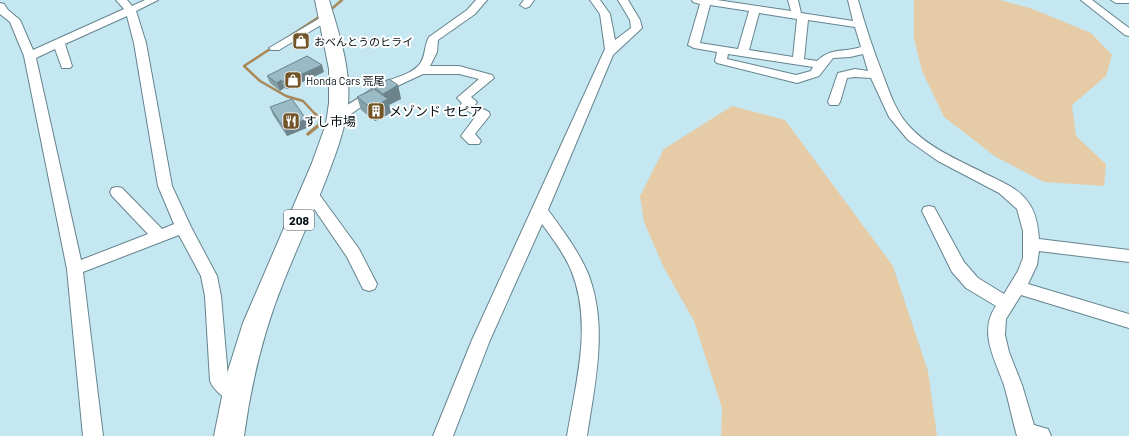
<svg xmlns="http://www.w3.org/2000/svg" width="1129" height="436" font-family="Barlow,'Noto Sans JP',sans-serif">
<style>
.green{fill:#e6cca6}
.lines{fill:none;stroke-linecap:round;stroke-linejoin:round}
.stream-far1{stroke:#aa8857;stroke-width:2.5}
.stream{stroke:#aa8857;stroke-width:3.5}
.minor-casing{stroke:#64848e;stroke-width:2}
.highway-casing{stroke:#64848e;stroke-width:2}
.minor{fill:#fff;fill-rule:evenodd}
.highway{fill:#fff;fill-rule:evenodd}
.wall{fill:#84a1aa}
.shaded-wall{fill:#6c838b}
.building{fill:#9abbc6;stroke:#6c838b}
.labels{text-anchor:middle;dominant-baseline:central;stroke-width:4;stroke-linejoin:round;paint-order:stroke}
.far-poi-label{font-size:11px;fill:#040f13;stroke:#fff;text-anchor:start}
.shield{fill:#fff;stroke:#4f575a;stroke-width:1}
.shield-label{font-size:12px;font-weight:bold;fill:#040f13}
.poi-label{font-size:13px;fill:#040f13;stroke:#fff;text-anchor:start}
</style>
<rect width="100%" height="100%" fill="#c5e7f2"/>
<path class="green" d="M 914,0 L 1000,0 L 1030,8 L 1091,33 L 1112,55 L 1106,76 L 1072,105 L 1076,136 L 1106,164 L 1104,186 L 1044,182 L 996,157 L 944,117 L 922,71 L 914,39 Z
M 732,106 L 785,120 L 893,266 L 928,371 L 937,436 L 721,436 L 722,408 L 694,321 L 664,268 L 644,222 L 640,196 L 664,149 Z"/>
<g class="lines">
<path class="stream-far1" d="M 328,12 L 342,0
M 316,115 L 303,101 L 286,96 L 260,81 L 244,66 L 322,15"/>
<path class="stream" d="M 308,134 L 319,125 L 320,120 L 315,114"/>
<defs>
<path id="minor" d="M 116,0 L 127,0 L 132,6 L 145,0 L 158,0 L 136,11 L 146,43 L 172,186 L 191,227 L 217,276 L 221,296 L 228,377 L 242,388 L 244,394 L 242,400 L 235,403 C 225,399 214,391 210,381 L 205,296 L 201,276 L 179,235 L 83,272 L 103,436 L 83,436 L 67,269 L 24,56 L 10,22 L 0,14 L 0,3 L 4,4 L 8,10 L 20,20 L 33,50 L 124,9 ZM 127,16 L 134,43 L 158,186 L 174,224 L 162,229 L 122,188 L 117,187 L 112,188 L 110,192 L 112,196 L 148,234 L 81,260 L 36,58 L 55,49 L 62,68 L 70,68 L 72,66 L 65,44 Z
M 476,0 L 487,0 L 475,14 L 438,40 L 437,52 L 430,66 L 459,66 L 492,75 L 494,78 L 471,97 L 477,102 L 475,105 L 489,112 L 490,115 L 475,134 L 481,141 L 479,144 L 469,144 L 461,136 L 476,116 L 460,106 L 462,103 L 457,98 L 479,79 L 459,74 L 423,74 L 378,95 L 348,116 L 337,118 L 333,117 L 331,114 L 333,111 C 351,106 366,91 383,83 C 395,77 410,75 419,65 C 426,57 424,45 429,37 L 467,10 Z
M 524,0 L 534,0 L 529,7 L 525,8 L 520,5 Z
M 590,0 L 600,0 L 610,14 L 615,40 L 631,28 L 630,20 L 618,0 L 628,0 L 640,20 L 642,28 L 613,55 L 548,210 C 562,229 577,249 587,271 C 609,324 595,382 587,436 L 567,436 C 576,382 593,323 571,270 C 564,253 552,238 542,224 L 490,340 L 453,436 L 433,436 L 472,340 L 605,49 L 600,14 Z
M 692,0 L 717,0 L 791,11 L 788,0 L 798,0 L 801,13 L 853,21 L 848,0 L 858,0 C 865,25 873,50 883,75 C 889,91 895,110 908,125 C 929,149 963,162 990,176 C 1004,183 1019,189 1028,202 C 1036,212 1038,226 1039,239 L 1129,250 L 1129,262 L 1039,251 L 1037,265 L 1028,284 L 1129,314 L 1129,328 L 1021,295 L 1006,319 L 1005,335 L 1009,352 L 1022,385 L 1034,425 L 1048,429 L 1051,436 L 1017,436 C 1012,419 1009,402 1004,385 C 995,359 978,332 996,306 L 966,288 L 952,272 L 922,211 L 924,207 L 929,206 L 934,207 L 964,262 L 978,278 L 1004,294 L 1018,271 L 1023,258 L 1023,231 L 1017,209 L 999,193 L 938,161 L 908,140 L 889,117 L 871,78 L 855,77 L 847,78 L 840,102 L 838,105 L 830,105 L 828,102 L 838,73 L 855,69 L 868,71 L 863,54 L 850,57 L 833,58 L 819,76 L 797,83 L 717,63 L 715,61 L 717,52 L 694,48 L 688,45 L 700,4 L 693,2 ZM 710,5 L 749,11 L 738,49 L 700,43 ZM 759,13 L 797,19 L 793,57 L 749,50 ZM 808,20 L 855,27 L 861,47 C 842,53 832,47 817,61 L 804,59 ZM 728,54 L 813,67 L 811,71 L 796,75 L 727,59 Z
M 1081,0 L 1092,0 L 1129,28 L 1129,36 L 1125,35 Z
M 1111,0 L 1129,0 L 1129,3 L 1116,3 Z
M 327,14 L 332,17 L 331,19 L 279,50 L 271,50 L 269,48 Z
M 311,189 L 316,190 L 359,249 L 377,284 L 375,289 L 369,291 L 363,289 L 347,257 L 304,194 L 306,190 Z"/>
<path id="highway" d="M 315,0 L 329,0 C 339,34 351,68 348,104 C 345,130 336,153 327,177 C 313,213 297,248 283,283 C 263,333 251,384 244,436 L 214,436 L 226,377 L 243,323 L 312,163 L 326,124 L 329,103 L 329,69 Z"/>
</defs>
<use href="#minor" class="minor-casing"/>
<use href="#highway" class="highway-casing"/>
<use href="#minor" class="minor"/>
<use href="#highway" class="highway"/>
</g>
<path class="wall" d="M 324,72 L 287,89 L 284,88 L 280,91 L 270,83 L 267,76 Z
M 398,85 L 401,99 L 389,105 L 391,113 L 375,121 L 361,110 L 357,97 L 374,89 L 374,87 Z
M 270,107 L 309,127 L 287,136 L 273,115 Z"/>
<path class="shaded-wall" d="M 322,65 L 324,72 L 287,89 L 284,82 Z
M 281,80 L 284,88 L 280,91 L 277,83 Z
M 398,85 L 401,99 L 389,105 L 391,113 L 375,121 L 371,108 L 385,101 L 383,94 Z
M 306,119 L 309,127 L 287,136 L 284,128 Z"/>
<path class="building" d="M 307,56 L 322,65 L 284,82 L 281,80 L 277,83 L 267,76 Z
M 389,79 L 398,85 L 383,94 L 374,87 Z
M 374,89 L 388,99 L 371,108 L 357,97 Z
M 292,99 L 306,119 L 284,128 L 270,107 Z"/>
<defs>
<symbol id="shop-square" viewBox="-11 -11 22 22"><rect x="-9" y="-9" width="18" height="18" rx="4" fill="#715428" stroke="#fff"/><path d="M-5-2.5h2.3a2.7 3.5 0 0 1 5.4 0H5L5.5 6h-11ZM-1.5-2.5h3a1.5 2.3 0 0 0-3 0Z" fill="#fff"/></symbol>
<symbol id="building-square" viewBox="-11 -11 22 22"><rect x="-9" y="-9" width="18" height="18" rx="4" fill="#715428" stroke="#fff"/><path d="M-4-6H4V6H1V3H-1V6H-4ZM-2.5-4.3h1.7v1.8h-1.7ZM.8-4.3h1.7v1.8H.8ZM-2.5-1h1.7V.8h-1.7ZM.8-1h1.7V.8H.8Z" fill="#fff"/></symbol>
<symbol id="restaurant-square" viewBox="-11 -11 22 22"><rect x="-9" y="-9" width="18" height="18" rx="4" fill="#715428" stroke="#fff"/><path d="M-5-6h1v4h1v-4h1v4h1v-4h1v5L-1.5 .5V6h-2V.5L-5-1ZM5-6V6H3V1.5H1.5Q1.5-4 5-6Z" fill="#fff"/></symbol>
</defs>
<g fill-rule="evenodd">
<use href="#shop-square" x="291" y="31" width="20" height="20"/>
<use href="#shop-square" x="283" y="70" width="20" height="20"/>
<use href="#building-square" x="366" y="101" width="20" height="20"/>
<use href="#restaurant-square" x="281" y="111" width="20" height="20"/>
</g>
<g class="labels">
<g class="far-poi-label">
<text x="314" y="41">おべんとうのヒライ</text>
<text x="306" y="80">Honda Cars 荒尾</text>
</g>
<rect class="shield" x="284" y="210" width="30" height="20" rx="3"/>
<g class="shield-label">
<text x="299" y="220">208</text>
</g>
<g class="poi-label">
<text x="389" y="111">メゾンド セピア</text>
<text x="304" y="121">すし市場</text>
</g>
</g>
</svg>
